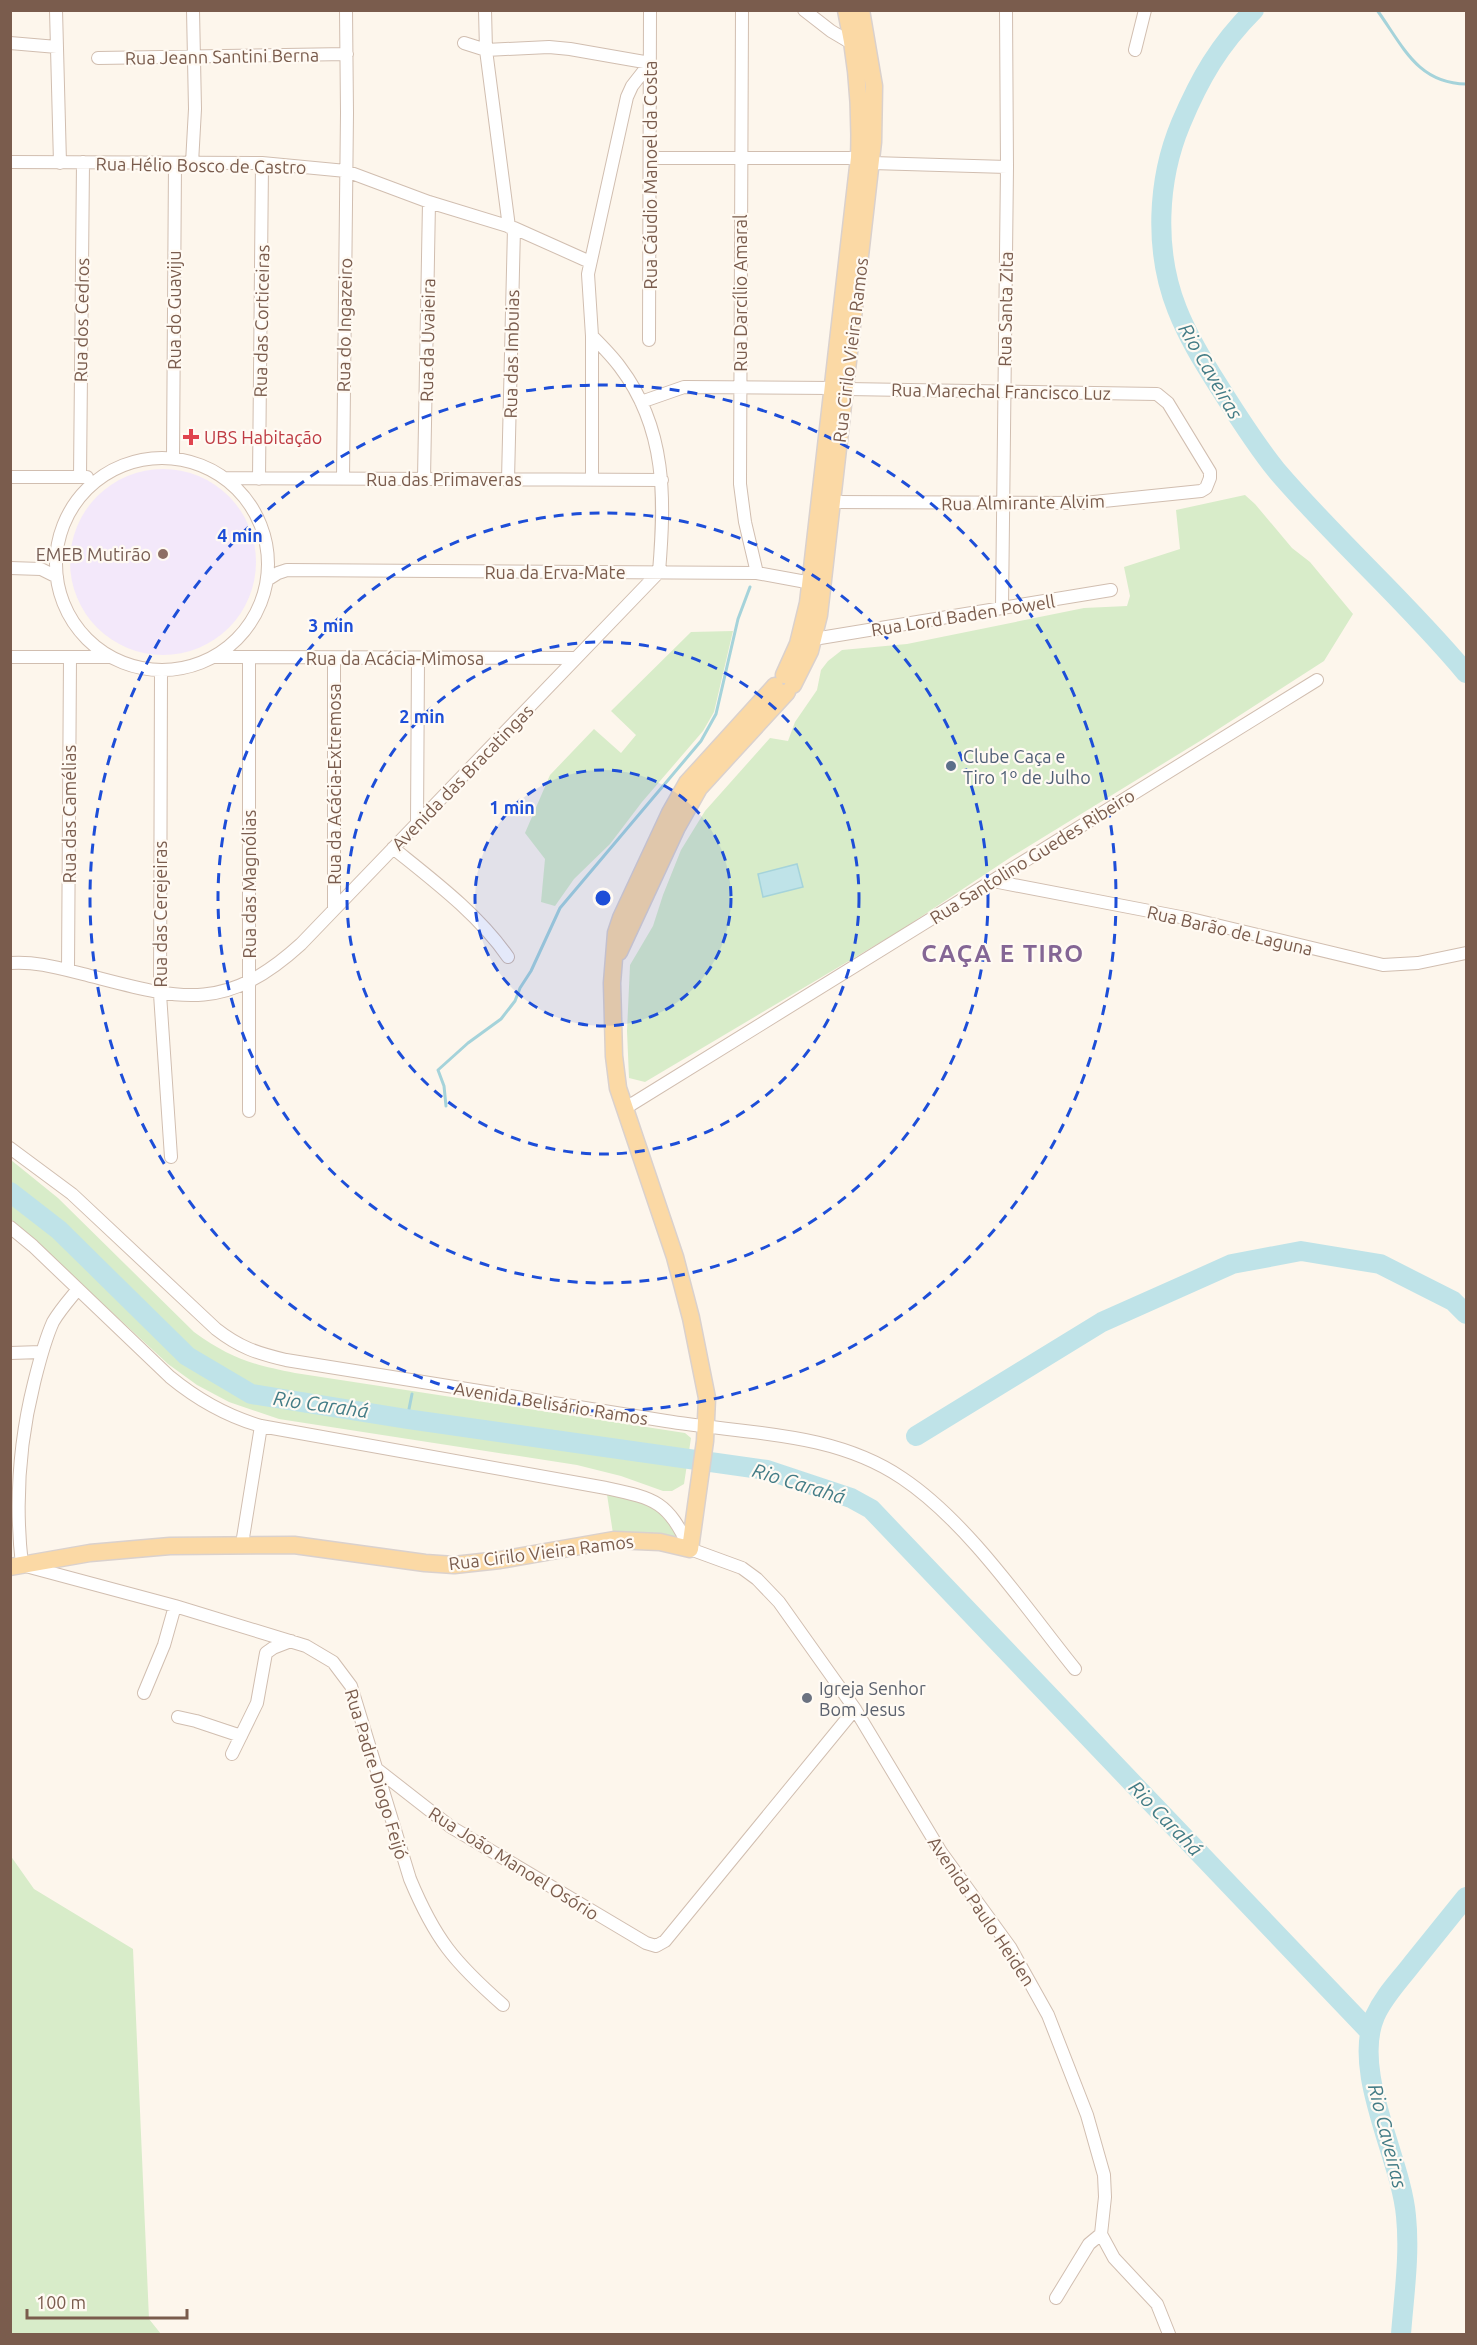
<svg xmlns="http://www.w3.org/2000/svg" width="1477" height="2345" font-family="Ubuntu,sans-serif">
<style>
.education{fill:#f3e8fa}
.green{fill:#d8ecc9}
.water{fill:#bfe3e8;stroke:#a5d3da;stroke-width:1.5}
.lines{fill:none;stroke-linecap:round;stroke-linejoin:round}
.stream{stroke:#a5d3da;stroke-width:3}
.river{stroke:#bfe3e8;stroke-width:20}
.minor-casing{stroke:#d1beb0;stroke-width:14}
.major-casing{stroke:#dad1cd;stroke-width:19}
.minor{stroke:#fff;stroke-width:12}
.major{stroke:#fbd9a5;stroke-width:16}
.ring{fill:none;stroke:#1d4ed8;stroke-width:3;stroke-dasharray:10 8}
.health-dot{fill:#e0444e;stroke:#fffaf3;stroke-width:2}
.education-dot{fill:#8d6e63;stroke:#fffaf3;stroke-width:2}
.service-dot{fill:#5c6f8a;stroke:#fffaf3;stroke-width:2}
.worship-dot{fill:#6b7280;stroke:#fffaf3;stroke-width:2}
.labels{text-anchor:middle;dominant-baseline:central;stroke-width:4.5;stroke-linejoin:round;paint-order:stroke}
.street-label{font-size:18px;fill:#7a5c4d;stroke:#fffaf3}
.health-label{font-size:18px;fill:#be3a42;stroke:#fffaf3;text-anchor:start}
.education-label{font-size:18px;fill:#785e54;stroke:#fffaf3;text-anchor:end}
.service-label{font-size:18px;fill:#4e5e75;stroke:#fffaf3;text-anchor:start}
.worship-label{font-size:18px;fill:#5b616d;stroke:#fffaf3;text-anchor:start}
.water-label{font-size:20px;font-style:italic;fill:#437c86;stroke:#fffaf3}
.district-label{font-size:24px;font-weight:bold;letter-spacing:1.5px;fill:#846695;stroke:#fffaf3}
.centre{fill:#1d4ed8;stroke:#fffaf3;stroke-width:3}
.ring-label{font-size:18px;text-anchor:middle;font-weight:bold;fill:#1d4ed8;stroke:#fffaf3;stroke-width:4.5;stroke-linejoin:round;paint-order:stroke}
</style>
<rect width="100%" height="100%" fill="#fdf6ec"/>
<path class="education" d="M70 562a93 93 0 1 1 186 0a93 93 0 1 1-186 0Z"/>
<path class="green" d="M 1245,495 L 1255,504 L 1292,548 L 1310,562 L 1353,614 L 1324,661 L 1200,741 L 1011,857 L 901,930 L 645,1082 L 629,1078 L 627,1031 L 630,965 L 653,926 L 663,895 L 681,850 L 705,811 L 770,738 L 788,741 L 795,722 L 817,690 L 821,670 L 828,661 L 842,650 L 907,644 L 1084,608 L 1127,606 L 1130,596 L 1124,567 L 1180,549 L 1176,510 Z
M 733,631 L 714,712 L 703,731 L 642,802 L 610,844 L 574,879 L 555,906 L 541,902 L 545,859 L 525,833 L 550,775 L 594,729 L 621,753 L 636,735 L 611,711 L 691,632 Z
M 11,1160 L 58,1198 L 194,1332 C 230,1358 253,1365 295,1373 L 685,1433 L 691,1438 L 684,1484 L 672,1491 L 663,1491 L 621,1476 L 577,1465 L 279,1419 L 229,1402 L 197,1385 L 168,1364 L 11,1219 Z
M 606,1488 L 659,1504 L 690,1549 L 614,1540 Z
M 10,1855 L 34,1889 L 133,1949 L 149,2319 L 161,2334 L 11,2334 Z"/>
<path class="water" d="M 797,864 L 803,887 L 763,897 L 758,874 Z"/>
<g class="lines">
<path class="stream" d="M 1377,10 C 1403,46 1417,83 1466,84
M 446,1106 L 444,1086 L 438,1070 L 468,1043 L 501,1019 L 515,1001 L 520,988 L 531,971 L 560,908 L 701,741 L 716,714 L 738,619 L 750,587
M 407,1419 L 412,1394"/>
<path class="river" d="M 1254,10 C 1219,45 1200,78 1181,123 C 1157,180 1154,251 1177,309 C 1188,337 1202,360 1218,385 C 1237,415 1255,444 1277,471 C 1337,541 1407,602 1466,673
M 10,1192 L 59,1230 L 187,1356 L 251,1394 L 407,1419 L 767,1470 L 851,1498 L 871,1509 L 1370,2032
M 916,1436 L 1102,1322 L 1232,1264 L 1301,1251 L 1380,1264 L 1453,1301 L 1466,1314
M 1401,2334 C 1404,2295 1410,2255 1406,2216 C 1401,2158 1351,2072 1375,2016 C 1384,1996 1399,1981 1412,1964 C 1430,1942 1448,1919 1466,1897"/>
<defs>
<path id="minor" d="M 56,10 L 60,163
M 485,10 L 486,50 L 509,227
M 742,10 L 740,484 L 745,522 L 757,573
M 804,10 L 831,31 L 853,44
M 10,43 L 57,47
M 464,43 L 486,50 L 549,47 L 570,49 L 650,63
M 1135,50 L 1145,10
M 98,58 L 347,54
M 650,158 L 859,158
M 10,162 L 262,163 L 346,171 L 429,202 L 514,228 L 590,262
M 192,163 L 195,109 L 193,10
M 872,163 L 1007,167
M 649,340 L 650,10
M 641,402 L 684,387 L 832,388
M56 564a106 106 0 1 1 212 0a106 106 0 1 1-212 0Z
M 173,458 L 175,163
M 10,477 L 87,477
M 80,477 L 83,162
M 225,478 L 662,480
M 259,479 L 262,163
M 343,479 L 347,113 L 346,10
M 424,479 L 429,202
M 508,480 L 514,228
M 592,480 L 592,336 L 588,274 L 627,97 L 632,86 L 650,63
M 833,502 L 1084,503 L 1201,491 L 1206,488 L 1210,478 L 1210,472 L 1168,403 L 1157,394 L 846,389
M 10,568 L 41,569 L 57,577
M 267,580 L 278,573 L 287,570 L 757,573 L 817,584
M 1002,608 L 1007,167 L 1006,10
M 814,639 L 1111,590
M 10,657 L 109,657
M 215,657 L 576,658
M 334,658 L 334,909
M 161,671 L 160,994 L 171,1157
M 417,824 L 418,658
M 393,848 C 434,881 478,914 508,957
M 993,881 L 1191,919 L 1383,965 L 1418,963 L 1466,953
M 10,963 C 35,961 59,968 83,974 C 177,998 222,1016 301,944 L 659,572 C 665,499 667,429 620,367 C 612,356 602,346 592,336
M 68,970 L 70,657
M 624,1109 L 1317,680
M 249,1111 L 249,658
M 10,1148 L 72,1194 L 216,1329 C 239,1347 256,1353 286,1360 C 413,1380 539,1401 666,1421 C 745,1434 833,1431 902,1478 C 968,1522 1025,1607 1075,1669
M 10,1227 L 33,1246 L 170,1377 C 198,1400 226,1416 261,1426 L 606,1488 C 657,1499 667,1501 690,1549 L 742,1568 L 757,1579 L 779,1602 L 855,1709 L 941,1852 L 1010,1947 L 1048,2015 L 1087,2115 L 1104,2175 L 1105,2197 L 1101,2234 L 1114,2258 L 1157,2304 L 1169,2334
M 78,1289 C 69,1300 60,1310 53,1322 C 44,1342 39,1363 34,1383 C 19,1443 15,1504 22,1565 L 175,1606 L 306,1646 L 333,1662 L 351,1686 L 410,1879 C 435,1939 454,1962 503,2005
M 10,1353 L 41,1352
M 242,1544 L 261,1426
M 144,1693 L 164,1645 L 175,1606
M 178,1717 L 196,1721 L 241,1736
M 232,1754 L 257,1703 L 266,1653 L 273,1648 L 291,1641
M 378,1770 L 451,1827 L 646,1943 L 656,1946 L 665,1941 L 855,1709
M 1056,2298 L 1089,2244 L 1101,2234"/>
<path id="major" d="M 784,675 L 798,644 L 808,603 L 859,158 C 861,107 857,60 846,10
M 793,685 L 810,651 L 819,615 L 873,142 L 874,86 L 861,10
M 619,952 L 677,827 L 699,788 L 787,692
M 10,1567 L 90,1553 L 170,1546 L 294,1545 L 425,1563 L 454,1565 L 500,1560 L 614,1540 L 660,1542 L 690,1549 L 705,1441 L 707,1398 L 691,1318 L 675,1257 L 618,1088 L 614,1056 L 612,983 L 616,933 L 621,918 L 670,813 L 687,783 L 775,686"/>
</defs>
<use href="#minor" class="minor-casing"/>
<use href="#major" class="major-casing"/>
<use href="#minor" class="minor"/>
<use href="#major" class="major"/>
</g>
<circle cx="603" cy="898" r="128" fill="#1d4ed8" fill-opacity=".12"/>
<g class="ring">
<circle cx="603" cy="898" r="128"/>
<circle cx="603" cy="898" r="256"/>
<circle cx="603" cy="898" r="385"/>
<circle cx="603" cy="898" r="513"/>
</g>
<path class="health-dot" d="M188 428h6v6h6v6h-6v6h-6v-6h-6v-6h6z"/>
<circle class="education-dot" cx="163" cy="554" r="6"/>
<circle class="service-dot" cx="951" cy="766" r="6"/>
<circle class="worship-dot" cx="807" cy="1698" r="6"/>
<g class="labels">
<g class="street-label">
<text transform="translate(222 56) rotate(-1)">Rua Jeann Santini Berna</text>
<text transform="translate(201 165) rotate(1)">Rua Hélio Bosco de Castro</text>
<text transform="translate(650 175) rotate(-90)">Rua Cáudio Manoel da Costa</text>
<text transform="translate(740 293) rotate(-90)">Rua Darcílio Amaral</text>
<text transform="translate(1005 309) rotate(-89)">Rua Santa Zita</text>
<text transform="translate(174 310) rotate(-90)">Rua do Guaviju</text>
<text transform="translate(81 320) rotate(-89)">Rua dos Cedros</text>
<text transform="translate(261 321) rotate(-89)">Rua das Corticeiras</text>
<text transform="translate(344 325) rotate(-89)">Rua do Ingazeiro</text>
<text transform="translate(427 340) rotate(-89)">Rua da Uvaieira</text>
<text transform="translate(850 350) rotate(-83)">Rua Cirilo Vieira Ramos</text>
<text transform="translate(511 354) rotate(-89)">Rua das Imbuias</text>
<text transform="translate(1001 391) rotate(1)">Rua Marechal Francisco Luz</text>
<text x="444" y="479">Rua das Primaveras</text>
<text transform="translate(1023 502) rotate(-1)">Rua Almirante Alvim</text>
<text x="555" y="572">Rua da Erva-Mate</text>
<text transform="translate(963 615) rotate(-9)">Rua Lord Baden Powell</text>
<text x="395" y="658">Rua da Acácia-Mimosa</text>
<text transform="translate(462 777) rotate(-46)">Avenida das Bracatingas</text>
<text transform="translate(334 784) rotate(-90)">Rua da Acácia-Extremosa</text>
<text transform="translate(69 814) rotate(-90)">Rua das Camélias</text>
<text transform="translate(1032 856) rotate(-32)">Rua Santolino Guedes Ribeiro</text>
<text transform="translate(249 884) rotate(-90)">Rua das Magnólias</text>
<text transform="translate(160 914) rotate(-90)">Rua das Cerejeiras</text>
<text transform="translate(1230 930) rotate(13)">Rua Barão de Laguna</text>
<text transform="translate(551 1403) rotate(9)">Avenida Belisário Ramos</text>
<text transform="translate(541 1552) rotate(-7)">Rua Cirilo Vieira Ramos</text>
<text transform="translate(377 1774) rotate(73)">Rua Padre Diogo Feijó</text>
<text transform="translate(514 1863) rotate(32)">Rua João Manoel Osório</text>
<text transform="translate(982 1911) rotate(56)">Avenida Paulo Heiden</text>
</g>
<g class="health-label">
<text x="204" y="437">UBS Habitação</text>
</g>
<g class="education-label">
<text x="151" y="554">EMEB Mutirão</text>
</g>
<g class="service-label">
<text x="963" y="756">Clube Caça e<tspan x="963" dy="21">Tiro 1º de Julho</tspan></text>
</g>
<g class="worship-label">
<text x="819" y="1688">Igreja Senhor<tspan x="819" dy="21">Bom Jesus</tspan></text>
</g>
<g class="water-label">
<text transform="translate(1211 371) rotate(60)">Rio Caveiras</text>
<text transform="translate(321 1404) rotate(8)">Rio Carahá</text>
<text transform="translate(799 1483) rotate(17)">Rio Carahá</text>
<text transform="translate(1166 1818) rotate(46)">Rio Carahá</text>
<text transform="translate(1388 2136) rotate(76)">Rio Caveiras</text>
</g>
<g class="district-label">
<text x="1003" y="953">CAÇA E TIRO</text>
</g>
</g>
<circle cx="603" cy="898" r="9" class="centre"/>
<g class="ring-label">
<text x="240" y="542">4 min</text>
<text x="331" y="632">3 min</text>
<text x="422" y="723">2 min</text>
<text x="512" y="814">1 min</text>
</g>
<rect width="1477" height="2345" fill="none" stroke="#7a5c4d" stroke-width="24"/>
<path d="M27 2309v9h160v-9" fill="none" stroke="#7a5c4d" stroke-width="3"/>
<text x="36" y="2309" font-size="18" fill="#7a5c4d" stroke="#fffaf3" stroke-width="4.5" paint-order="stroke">100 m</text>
</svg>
